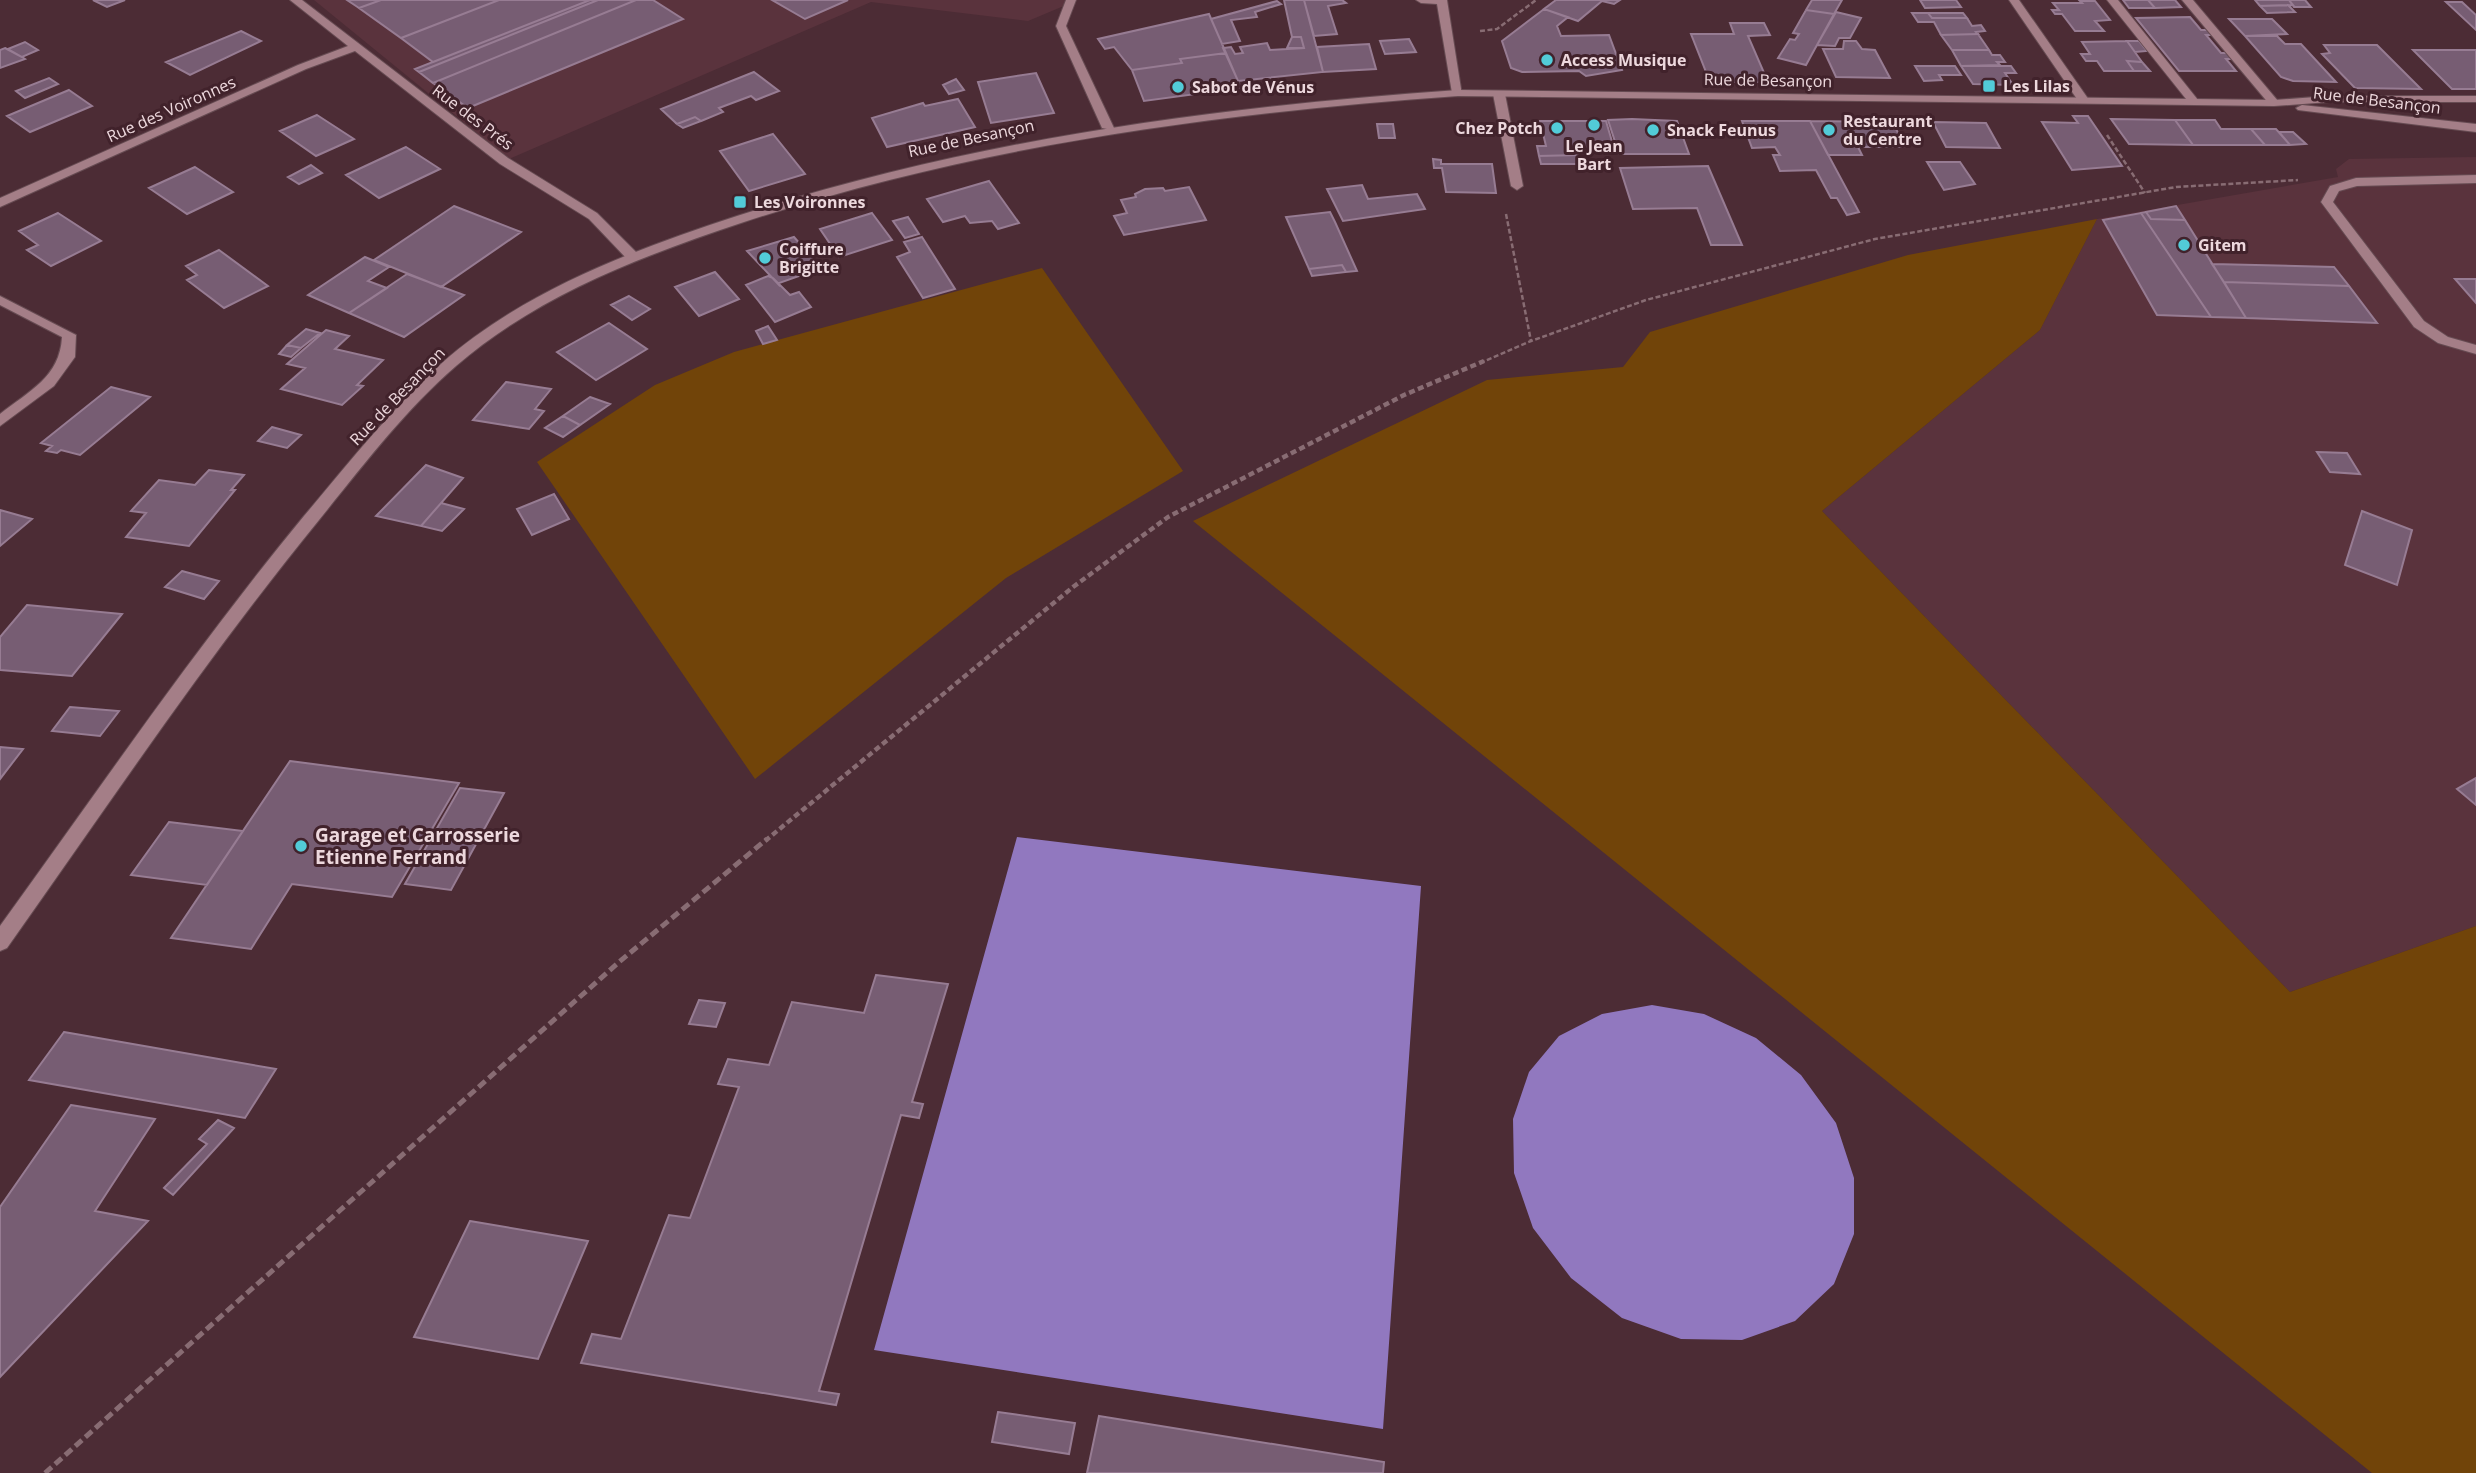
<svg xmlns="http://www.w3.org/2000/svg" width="2476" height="1473" font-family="'Open Sans',sans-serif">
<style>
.built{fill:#5a333d}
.green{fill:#714409}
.water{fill:#9178bf}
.building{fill:#775d73;stroke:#977c93;stroke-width:2}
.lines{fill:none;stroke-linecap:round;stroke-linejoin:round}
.lane-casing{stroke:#664b52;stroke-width:2}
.street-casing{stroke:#664b52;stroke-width:2}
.secondary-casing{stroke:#664b52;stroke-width:2}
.path-far2{stroke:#886c73;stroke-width:2.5;stroke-dasharray:5 2.5;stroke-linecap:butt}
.path-far1{stroke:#886c73;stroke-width:4.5;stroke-dasharray:6 3.5;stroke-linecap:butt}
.path{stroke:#886c73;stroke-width:5;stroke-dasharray:9 4.5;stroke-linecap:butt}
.lane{fill:#a47e87;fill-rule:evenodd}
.street{fill:#a47e87;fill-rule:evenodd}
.secondary{fill:#a47e87;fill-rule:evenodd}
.poi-dot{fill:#52cbd8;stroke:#41222b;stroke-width:2.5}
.labels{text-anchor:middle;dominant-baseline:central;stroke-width:6;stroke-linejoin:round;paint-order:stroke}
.far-poi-label{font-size:16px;font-weight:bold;fill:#edd8dd;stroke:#41222b;text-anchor:start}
.far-street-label{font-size:16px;fill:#edd8dd;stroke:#41222b}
.poi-label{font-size:19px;font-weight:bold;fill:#edd8dd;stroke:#41222b;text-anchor:start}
</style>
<rect width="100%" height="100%" fill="#4c2c35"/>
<path class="built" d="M 314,0 L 1078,0 L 1028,21 L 871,2 L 509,159 Z
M 2476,157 L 2476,926 L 2290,992 L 1822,511 L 2040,330 L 2097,219 L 2338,177 L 2336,169 L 2349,159 Z"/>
<path class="green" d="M 2097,219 L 2040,330 L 1822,511 L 2290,992 L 2476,926 L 2476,1473 L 2372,1473 L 1193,521 L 1487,380 L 1623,367 L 1650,332 L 1908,255 Z
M 1042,268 L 1183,471 L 1006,578 L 755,779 L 537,462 L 655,385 L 734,352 Z"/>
<path class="water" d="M 1017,837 L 1421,886 L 1383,1429 L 874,1350 Z
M 1652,1005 L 1704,1014 L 1756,1038 L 1801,1075 L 1836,1123 L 1854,1178 L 1854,1234 L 1834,1284 L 1795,1321 L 1742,1340 L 1681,1339 L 1622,1318 L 1571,1278 L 1533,1228 L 1514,1173 L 1513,1119 L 1529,1072 L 1559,1036 L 1602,1014 Z"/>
<path class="building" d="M 93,0 L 125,0 L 107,7 Z
M 347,0 L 381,0 L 359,8 Z
M 381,0 L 499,0 L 401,38 L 359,8 Z
M 499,0 L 590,0 L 433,62 L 401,38 Z
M 590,0 L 598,0 L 419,72 L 415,69 Z
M 598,0 L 636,0 L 433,83 L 419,72 Z
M 636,0 L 653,0 L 683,19 L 468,108 L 433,83 Z
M 772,0 L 848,0 L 805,19 Z
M 1284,0 L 1304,0 L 1323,72 L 1238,81 L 1223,48 L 1231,47 L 1235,54 L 1243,53 L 1240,47 L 1267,43 L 1270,50 L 1304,48 L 1301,37 L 1292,37 Z
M 1304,0 L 1342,0 L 1346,3 L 1328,6 L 1337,34 L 1314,36 Z
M 1556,0 L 1620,0 L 1614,4 L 1602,1 L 1578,21 L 1544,9 Z
M 1812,0 L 1842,0 L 1834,14 L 1806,10 Z
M 1920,0 L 1956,0 L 1961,7 L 1925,8 Z
M 2123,0 L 2148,0 L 2155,8 L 2129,8 Z
M 2148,0 L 2175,0 L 2181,7 L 2155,8 Z
M 2255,0 L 2289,0 L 2293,5 L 2260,6 Z
M 2289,0 L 2305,0 L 2311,7 L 2294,7 Z
M 1277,1 L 1281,4 L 1255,12 L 1257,17 L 1231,20 L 1240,41 L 1222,44 L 1211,19 Z
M 2080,1 L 2095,1 L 2110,20 L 2095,21 L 2104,31 L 2075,31 L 2062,14 L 2055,14 L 2052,10 L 2059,10 L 2053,3 L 2082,3 Z
M 2446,2 L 2462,2 L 2476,15 L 2476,30 Z
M 2288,5 L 2295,12 L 2267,13 L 2260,6 Z
M 1544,9 L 1568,17 L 1557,26 L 1561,36 L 1609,35 L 1622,70 L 1586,76 L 1579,71 L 1522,72 L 1511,68 L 1502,41 Z
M 1806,10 L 1834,14 L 1806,65 L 1778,58 L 1790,39 L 1795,40 L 1799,34 L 1793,33 Z
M 1836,12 L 1861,18 L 1850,38 L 1839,38 L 1835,46 L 1817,45 Z
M 1912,13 L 1928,13 L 1932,18 L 1967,18 L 1972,26 L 1981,25 L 1985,31 L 1976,32 L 1978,34 L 1941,35 L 1934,22 L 1918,22 Z
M 1928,13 L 1963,13 L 1967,18 L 1932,18 Z
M 1209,14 L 1226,53 L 1180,59 L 1182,63 L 1132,70 L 1114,47 L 1105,49 L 1098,39 Z
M 2190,17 L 2201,30 L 2208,30 L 2212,35 L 2206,35 L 2221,53 L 2228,53 L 2232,59 L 2226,59 L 2236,71 L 2179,71 L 2136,18 Z
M 2229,19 L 2272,19 L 2287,34 L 2245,36 Z
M 1730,23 L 1764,23 L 1770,35 L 1748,36 L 1768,82 L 1710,82 L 1691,34 L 1734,34 Z
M 241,31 L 261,41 L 190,75 L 166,62 Z
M 1978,34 L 1989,50 L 1952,50 L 1941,35 Z
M 2245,36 L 2277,36 L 2285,44 L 2301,44 L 2336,82 L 2293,81 L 2281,77 Z
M 1292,37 L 1301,37 L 1304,48 L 1287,48 Z
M 1409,39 L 1416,52 L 1385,54 L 1380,41 Z
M 1844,41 L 1856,41 L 1862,49 L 1875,50 L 1890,78 L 1836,77 L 1823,49 L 1843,49 Z
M 2127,41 L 2139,41 L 2147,51 L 2135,52 Z
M 2127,41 L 2142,62 L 2127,61 L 2134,71 L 2104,71 L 2097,61 L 2086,61 L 2081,54 L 2090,54 L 2082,42 Z
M 25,42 L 38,50 L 22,57 L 8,49 Z
M 1369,44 L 1376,69 L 1323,72 L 1317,47 Z
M 2324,45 L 2377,45 L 2421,89 L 2355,88 L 2322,54 L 2330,53 Z
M 5,48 L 22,57 L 25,59 L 0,68 L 0,50 Z
M 1952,50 L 1989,50 L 1992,55 L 2000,55 L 2005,62 L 1997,62 L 2000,65 L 1961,66 Z
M 2413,50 L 2476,50 L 2476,89 L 2452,89 Z
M 1226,53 L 1241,88 L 1144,101 L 1132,70 L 1182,63 L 1180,59 Z
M 2127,61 L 2142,62 L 2150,71 L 2134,71 Z
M 1915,66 L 1955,66 L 1961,75 L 1939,75 L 1942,80 L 1924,81 Z
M 1961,66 L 2011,66 L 2016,73 L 2005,73 L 2013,85 L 1973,84 Z
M 754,72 L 779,91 L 756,100 L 751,96 L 719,108 L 723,112 L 701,121 L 695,117 L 677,124 L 661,109 Z
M 1036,73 L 1054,113 L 991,123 L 978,82 Z
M 49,78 L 58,84 L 25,98 L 16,91 Z
M 956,79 L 964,90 L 949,94 L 943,85 Z
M 69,90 L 92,106 L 30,132 L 7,116 Z
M 958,99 L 975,127 L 887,147 L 872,118 L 923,103 L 925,106 Z
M 317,115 L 354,139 L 316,156 L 280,131 Z
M 2073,116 L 2088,116 L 2122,166 L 2072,170 L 2042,122 L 2078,123 Z
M 695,117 L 701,121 L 683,128 L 677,124 Z
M 1632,119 L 1677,121 L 1689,154 L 1619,154 L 1608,120 Z
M 2111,119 L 2175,120 L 2193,145 L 2129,144 Z
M 2175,120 L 2215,120 L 2221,129 L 2251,129 L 2265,145 L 2193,145 Z
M 1540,121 L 1606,121 L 1613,145 L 1577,147 L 1579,155 L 1539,156 L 1537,146 L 1546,146 Z
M 1742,121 L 1810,121 L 1859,212 L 1847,215 L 1837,198 L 1831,198 L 1816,170 L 1780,171 L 1773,155 L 1780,155 L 1775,147 L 1752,148 Z
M 1810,121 L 1892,122 L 1906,147 L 1858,147 L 1862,155 L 1828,155 Z
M 1933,122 L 1986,123 L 2000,148 L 1946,147 Z
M 1377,124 L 1393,124 L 1395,138 L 1379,138 Z
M 2251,129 L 2276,129 L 2290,145 L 2265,145 Z
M 2279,132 L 2293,132 L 2306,144 L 2290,145 Z
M 773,134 L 805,174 L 749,191 L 720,151 Z
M 406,147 L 440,169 L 379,198 L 346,175 Z
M 1579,155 L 1581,164 L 1541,164 L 1539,156 Z
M 1433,159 L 1441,160 L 1441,164 L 1492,164 L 1496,193 L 1446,192 L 1442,168 L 1434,168 Z
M 1927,162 L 1960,162 L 1975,184 L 1944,190 Z
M 311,165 L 322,173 L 299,184 L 288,177 Z
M 1708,166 L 1742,245 L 1711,245 L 1697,208 L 1633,209 L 1620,168 Z
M 195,167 L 233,192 L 187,214 L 149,188 Z
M 989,181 L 1019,223 L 998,229 L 992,221 L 970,223 L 965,216 L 943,222 L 927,199 Z
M 1362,185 L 1368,199 L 1417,194 L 1425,209 L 1343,221 L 1327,189 Z
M 1189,187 L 1206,220 L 1124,235 L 1114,216 L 1127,213 L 1121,200 L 1136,197 L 1135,194 L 1145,189 L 1163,188 L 1165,191 Z
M 454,206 L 521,232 L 441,287 L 374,260 Z
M 2176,206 L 2185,220 L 2151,219 L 2146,212 Z
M 1330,212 L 1335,222 L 1357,271 L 1346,272 L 1342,265 L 1309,269 L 1286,217 Z
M 2146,212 L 2151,219 L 2185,220 L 2246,318 L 2211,317 L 2141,213 Z
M 58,213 L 101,241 L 51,266 L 27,250 L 38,245 L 19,231 Z
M 872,213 L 892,240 L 839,257 L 820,229 Z
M 2141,213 L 2143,216 L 2211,317 L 2157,315 L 2103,220 Z
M 908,217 L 919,234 L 905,238 L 893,221 Z
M 794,237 L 814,260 L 794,268 L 799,276 L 779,283 L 780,286 L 747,251 Z
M 922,237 L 955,289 L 923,298 L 897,257 L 910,252 L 904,242 Z
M 219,250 L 268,286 L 224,308 L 187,280 L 197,275 L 186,266 Z
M 365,257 L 389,267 L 368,281 L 387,288 L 349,313 L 308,295 Z
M 2212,264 L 2334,267 L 2349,286 L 2224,282 Z
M 1342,265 L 1346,272 L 1312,276 L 1309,269 Z
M 715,272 L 739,299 L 699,316 L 675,287 Z
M 407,274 L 464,295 L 404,337 L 349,313 Z
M 768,276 L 773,278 L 790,295 L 799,292 L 811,307 L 775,322 L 746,285 Z
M 2455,279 L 2476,279 L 2476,303 Z
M 2224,282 L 2349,286 L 2377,323 L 2246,318 Z
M 629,296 L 650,309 L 632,320 L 611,305 Z
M 609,323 L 647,349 L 596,380 L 557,352 Z
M 768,326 L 777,340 L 763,344 L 756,331 Z
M 306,329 L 320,333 L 301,348 L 287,345 Z
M 326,330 L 349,336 L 335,349 L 383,360 L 357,385 L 363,386 L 342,405 L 281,389 L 305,368 L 287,364 Z
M 287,345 L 301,348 L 291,357 L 279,354 Z
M 506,382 L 551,389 L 535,409 L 544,411 L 529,429 L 473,420 Z
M 111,387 L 150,397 L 80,455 L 61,450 L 57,453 L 46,451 L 52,446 L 41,443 Z
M 590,397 L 610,404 L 580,425 L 563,416 Z
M 563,416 L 580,425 L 563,437 L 545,428 Z
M 272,427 L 301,435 L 287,448 L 258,441 Z
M 2317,452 L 2347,453 L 2360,474 L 2330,472 Z
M 426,465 L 463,478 L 421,526 L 376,516 Z
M 209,470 L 244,475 L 231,490 L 235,490 L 189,546 L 126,537 L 146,513 L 131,511 L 159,480 L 195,485 Z
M 554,494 L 569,519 L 532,535 L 517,509 Z
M 441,503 L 464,509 L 442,531 L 421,526 Z
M 0,510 L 32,519 L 0,546 Z
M 2362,511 L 2412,530 L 2397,585 L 2345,565 Z
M 182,571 L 219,581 L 204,599 L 165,587 Z
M 27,605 L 122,614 L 72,676 L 0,670 L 0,637 Z
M 70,707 L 119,711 L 100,736 L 52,731 Z
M 0,747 L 23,749 L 0,779 Z
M 290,761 L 459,783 L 392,897 L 292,884 L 251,949 L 171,938 Z
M 2476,778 L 2476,805 L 2457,789 Z
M 460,788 L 504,793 L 451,890 L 405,884 Z
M 169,822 L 243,831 L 207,885 L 131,875 Z
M 876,975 L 948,984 L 912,1102 L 923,1104 L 919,1118 L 901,1115 L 819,1391 L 839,1394 L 836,1405 L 581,1363 L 592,1334 L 621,1339 L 669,1215 L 690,1218 L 739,1087 L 718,1084 L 728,1059 L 769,1065 L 792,1002 L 864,1013 Z
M 699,1000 L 725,1003 L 716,1027 L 689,1024 Z
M 64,1032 L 276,1069 L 245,1118 L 29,1080 Z
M 71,1105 L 155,1119 L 95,1211 L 148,1221 L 0,1377 L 0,1207 Z
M 218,1120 L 234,1128 L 173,1195 L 164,1188 L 207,1144 L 199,1139 Z
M 470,1221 L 588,1241 L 538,1359 L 414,1337 Z
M 998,1412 L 1075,1423 L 1069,1454 L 992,1442 Z
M 1099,1416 L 1384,1462 L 1383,1473 L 1087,1473 Z"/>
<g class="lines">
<defs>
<path id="lane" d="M 2476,175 L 2476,183 L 2357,186 L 2339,191 L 2333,202 L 2424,321 L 2448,337 L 2476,345 L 2476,354 L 2438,343 L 2414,327 L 2321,202 L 2330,186 L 2356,178 Z"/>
<path id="street" d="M 290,0 L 302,0 L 508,158 L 597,213 L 638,254 L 638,260 L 628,260 L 589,219 L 500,164 L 355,51 L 306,69 L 0,207 L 0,198 L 298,65 L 348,46 Z
M 1066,0 L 1076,0 L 1066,26 L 1114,128 L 1112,130 L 1102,128 L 1056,26 Z
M 1416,0 L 1447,0 L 1462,95 L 1452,93 L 1437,4 L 1421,3 Z
M 2009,0 L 2019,0 L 2089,100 L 2087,102 L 2079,102 Z
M 2107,0 L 2118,0 L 2198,100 L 2198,104 L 2190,104 Z
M 2182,0 L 2193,0 L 2278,101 L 2278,105 L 2270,105 Z
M 1499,91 L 1505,94 L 1523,186 L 1517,190 L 1511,186 L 1493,94 Z
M 0,296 L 76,335 L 75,357 L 54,386 L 0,426 L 0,414 C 29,391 60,377 62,337 L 0,305 Z"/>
<path id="secondary" d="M 1458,90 L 2274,100 L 2329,96 L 2476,96 L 2476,102 L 2329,102 L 2274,106 L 1458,96 C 1215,113 976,146 744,222 C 642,256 538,295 456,366 C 404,411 362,467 319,520 C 207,657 109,804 7,948 L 0,951 L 0,926 C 100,788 196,647 304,516 C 348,464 391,409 442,363 C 525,290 633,250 737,216 C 971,140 1213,107 1458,90 Z
M 2302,105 L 2476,124 L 2476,132 L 2298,110 L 2296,108 Z"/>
</defs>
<use href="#lane" class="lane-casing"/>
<use href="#street" class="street-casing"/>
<use href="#secondary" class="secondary-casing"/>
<path class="path-far2" d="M 1480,31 L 1497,29 L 1536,0
M 2107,135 L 2145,193
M 1506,214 L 1531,341
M 1480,363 L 1531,341 L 1646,300 L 1875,239 L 2176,187 L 2298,180"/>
<path class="path-far1" d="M 765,841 L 1073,587 L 1168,517 L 1404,395 L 1484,361"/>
<path class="path" d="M 45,1473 L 619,962 L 767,839"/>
<use href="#lane" class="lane"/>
<use href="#street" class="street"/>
<use href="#secondary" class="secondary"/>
</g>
<g class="poi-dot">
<circle cx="1547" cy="60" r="7"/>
<rect x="1982" y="79" width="14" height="14" rx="3.5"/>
<circle cx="1178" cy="87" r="7"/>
<circle cx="1594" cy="125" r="7"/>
<circle cx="1557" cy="128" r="7"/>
<circle cx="1653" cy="130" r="7"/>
<circle cx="1829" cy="130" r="7"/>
<rect x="733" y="195" width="14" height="14" rx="3.5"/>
<circle cx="2184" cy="245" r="7"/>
<circle cx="765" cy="258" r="7"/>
<circle cx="301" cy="846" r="7"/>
</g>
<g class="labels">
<g class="far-poi-label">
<text x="1561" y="60">Access Musique</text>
<text x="2003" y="86">Les Lilas</text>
<text x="1192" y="87">Sabot de Vénus</text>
<text x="1843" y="121">Restaurant<tspan x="1843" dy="18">du Centre</tspan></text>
<text x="1543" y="128" text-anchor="end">Chez Potch</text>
<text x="1667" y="130">Snack Feunus</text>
<text x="1594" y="146" text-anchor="middle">Le Jean<tspan x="1594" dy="18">Bart</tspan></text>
<text x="754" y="202">Les Voironnes</text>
<text x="2198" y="245">Gitem</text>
<text x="779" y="249">Coiffure<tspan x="779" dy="18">Brigitte</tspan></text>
</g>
<g class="far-street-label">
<text transform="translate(1768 80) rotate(1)">Rue de Besançon</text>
<text transform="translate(2377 100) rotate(7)">Rue de Besançon</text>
<text transform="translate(171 109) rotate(-24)">Rue des Voironnes</text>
<text transform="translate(473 117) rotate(37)">Rue des Prés</text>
<text transform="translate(971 138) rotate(-12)">Rue de Besançon</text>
<text transform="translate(397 396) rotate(-46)">Rue de Besançon</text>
</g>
<g class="poi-label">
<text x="315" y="835">Garage et Carrosserie<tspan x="315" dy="22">Etienne Ferrand</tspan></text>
</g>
</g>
</svg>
